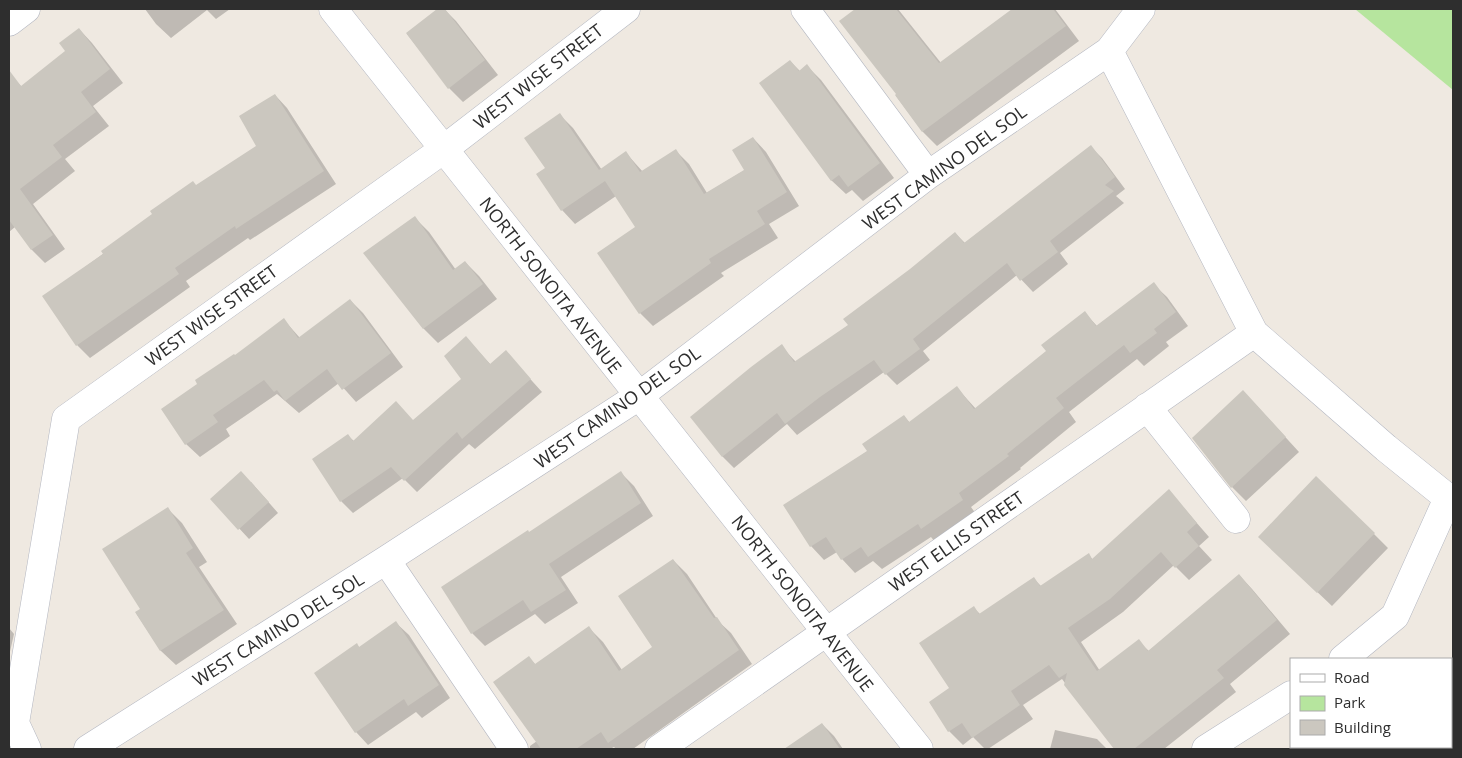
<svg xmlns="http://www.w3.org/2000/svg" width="1462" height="758" font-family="'Open Sans',sans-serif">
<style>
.green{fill:#b6e59e}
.shadow{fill:#0003}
.building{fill:#cbc7bf}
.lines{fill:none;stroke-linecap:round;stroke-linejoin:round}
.minor-casing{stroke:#b4b7c1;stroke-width:29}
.minor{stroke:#fff;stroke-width:28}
.labels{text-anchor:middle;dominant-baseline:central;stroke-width:4;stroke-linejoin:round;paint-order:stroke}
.street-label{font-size:18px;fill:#2e2e2e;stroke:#fff}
</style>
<rect width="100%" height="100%" fill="#efe9e1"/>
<path class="green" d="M 1355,9 L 1453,9 L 1453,90 Z"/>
<path class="shadow" d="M 145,9 L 230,9 L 216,19 L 207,10 L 171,38 L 156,24 Z
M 439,9 L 444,9 L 456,21 L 498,75 L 463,102 L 449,88 L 407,34 Z
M 857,9 L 898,9 L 941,63 L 1014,9 L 1055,9 L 1079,41 L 937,146 L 923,132 L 896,96 L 898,94 L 841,22 Z
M 79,29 L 92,43 L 123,83 L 93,106 L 109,126 L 65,159 L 75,171 L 33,204 L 65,249 L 45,263 L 32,250 L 15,227 L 9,232 L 9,172 L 14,168 L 9,160 L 9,79 L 12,77 L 22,87 L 67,51 Z
M 790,61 L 800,71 L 807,66 L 821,80 L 894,178 L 863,201 L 852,190 L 846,194 L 831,180 Z
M 275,95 L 287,108 L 336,184 L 250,240 L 248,238 L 186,281 L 190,287 L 90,358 L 77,345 L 44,297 L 196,186 L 258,146 Z
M 560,115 L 573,128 L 602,170 L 626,153 L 643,172 L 676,151 L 689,164 L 707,193 L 745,170 L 753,138 L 766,152 L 799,206 L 769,224 L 778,238 L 721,273 L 724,276 L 653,326 L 640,313 L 637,227 L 616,196 L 575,224 L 562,210 L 537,174 L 547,168 Z
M 1091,147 L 1102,158 L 1125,189 L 1116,196 L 1124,203 L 1060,253 L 1068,264 L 1033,292 L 1017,275 L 923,351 L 930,360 L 897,385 L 884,372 L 797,435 L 787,424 L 734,468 L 723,457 L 692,417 L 781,346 L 796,362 L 849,325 L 955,233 L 965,243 Z
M 415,218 L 429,232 L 456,270 L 465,262 L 479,276 L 497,299 L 438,343 L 424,329 L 365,254 Z
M 1153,284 L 1167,297 L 1188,326 L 1166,342 L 1169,346 L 1144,366 L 1137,359 L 1069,412 L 1076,422 L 1020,468 L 1021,469 L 971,507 L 976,514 L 935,542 L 931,537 L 882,569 L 873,561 L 855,573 L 842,559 L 837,552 L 824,560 L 811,546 L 785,506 L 868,451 L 904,416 L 910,423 L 957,388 L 976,409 L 1048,352 L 1085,313 L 1097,326 Z
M 350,300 L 363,313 L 403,367 L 356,402 L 339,383 L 299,413 L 277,394 L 226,429 L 230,436 L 200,457 L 186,444 L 235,357 L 284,320 L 300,338 Z
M 466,338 L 491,365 L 506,352 L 542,392 L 475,449 L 469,444 L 417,492 L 403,478 L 353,513 L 341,501 L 348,436 L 354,441 L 413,421 L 463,379 Z
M 1257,406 L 1299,452 L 1246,501 L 1232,487 Z
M 621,473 L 634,486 L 653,516 L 561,577 L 578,603 L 545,624 L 535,614 L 485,646 L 472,633 L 529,533 Z
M 251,482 L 278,513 L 249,539 L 212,499 Z
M 1169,491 L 1209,537 L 1199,546 L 1212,560 L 1189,580 L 1174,565 L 1123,612 L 1081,642 L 1100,671 L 1138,641 L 1149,651 L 1239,575 L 1252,589 L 1290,634 L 1230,684 L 1236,692 L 1164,749 L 1115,749 L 1062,679 L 1023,705 L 1033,719 L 988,749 L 985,749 L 973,737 L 963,745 L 949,731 L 930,703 L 951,688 L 974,608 L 981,615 L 1034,579 L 1042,587 L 1089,555 L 1093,560 Z
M 168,509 L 182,523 L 207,562 L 199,567 L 237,624 L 176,665 L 161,651 L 136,613 L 142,609 Z
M 1374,534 L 1388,548 L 1332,606 L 1274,551 Z
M 673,560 L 687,574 L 719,622 L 731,633 L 752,664 L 633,749 L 616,749 L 614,747 L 610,749 L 530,749 L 530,746 L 537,741 L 529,658 L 536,665 L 589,628 L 603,642 L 622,670 L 654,648 Z
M 396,623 L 409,635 L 450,698 L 422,718 L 416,712 L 368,745 L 356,732 L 316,674 L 357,645 L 360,648 Z
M 9,628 L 14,634 L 9,656 Z
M 822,724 L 834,736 L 843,749 L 786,749 Z
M 1055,730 L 1097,739 L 1107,749 L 1050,749 Z"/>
<path class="building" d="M 437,9 L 445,9 L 485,60 L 448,89 L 406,33 Z
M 855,9 L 896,9 L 939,63 L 1012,9 L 1053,9 L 1066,26 L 922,132 L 895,95 L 896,94 L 839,21 Z
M 79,28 L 110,69 L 81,92 L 96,112 L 53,145 L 62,157 L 20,189 L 53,235 L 31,250 L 9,220 L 9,70 L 21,86 L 65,51 L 59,43 Z
M 790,60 L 799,71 L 807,64 L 880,163 L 848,187 L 839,175 L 831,181 L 759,83 Z
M 275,94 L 324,171 L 236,229 L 235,226 L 175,268 L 179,274 L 76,346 L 42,296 L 103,254 L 101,251 L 152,214 L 150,211 L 193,181 L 196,185 L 256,146 L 239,116 Z
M 560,113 L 599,170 L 626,151 L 640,172 L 676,149 L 704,194 L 744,170 L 732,150 L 753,137 L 787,192 L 757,211 L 765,224 L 709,259 L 711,263 L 639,314 L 597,253 L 635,227 L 605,181 L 561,211 L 536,174 L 545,168 L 524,138 Z
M 1091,145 L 1115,177 L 1105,185 L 1114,191 L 1050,241 L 1058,252 L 1020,281 L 1007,263 L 913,339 L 920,349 L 885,375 L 874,360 L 820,397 L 785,424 L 777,413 L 722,457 L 690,417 L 751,367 L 782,344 L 794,362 L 848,325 L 843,319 L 910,269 L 955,232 L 964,243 Z
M 415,216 L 453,270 L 465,261 L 483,284 L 423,329 L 363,253 Z
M 1154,282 L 1176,312 L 1154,329 L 1157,333 L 1130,353 L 1124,345 L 1056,398 L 1064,408 L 1007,454 L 1009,456 L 959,493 L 963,500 L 921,529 L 918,524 L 868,557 L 861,547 L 841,560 L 826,537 L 810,547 L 783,505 L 867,451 L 862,444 L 904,415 L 909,422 L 957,386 L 974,409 L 1046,351 L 1041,345 L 1085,311 L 1096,326 Z
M 350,299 L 391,353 L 342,390 L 327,369 L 285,401 L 277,390 L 274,392 L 264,380 L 213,415 L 218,422 L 185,445 L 161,409 L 197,384 L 195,380 L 234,354 L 235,355 L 284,318 L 298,338 Z
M 466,336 L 490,364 L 506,350 L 531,379 L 462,439 L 457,432 L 404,481 L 391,467 L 340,502 L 312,459 L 348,434 L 353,441 L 396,401 L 413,420 L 461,379 L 444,356 Z
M 1243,390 L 1286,437 L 1231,488 L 1192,438 Z
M 241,471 L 269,502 L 238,530 L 210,499 Z
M 621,471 L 641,503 L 549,564 L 566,590 L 531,612 L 523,600 L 471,634 L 441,587 L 528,530 L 529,532 Z
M 1316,476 L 1375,533 L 1317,593 L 1258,537 Z
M 1169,489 L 1197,523 L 1187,532 L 1199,546 L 1175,568 L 1161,552 L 1110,599 L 1068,628 L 1097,671 L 1139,639 L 1148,651 L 1239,574 L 1277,620 L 1217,670 L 1224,678 L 1134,749 L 1114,749 L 1064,685 L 1067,673 L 1059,678 L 1049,665 L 1011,691 L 1020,705 L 972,738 L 962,723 L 948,732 L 929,702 L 949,688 L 919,643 L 974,606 L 979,614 L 1034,577 L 1040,586 L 1089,553 L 1092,559 Z
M 168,507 L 193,548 L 186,553 L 224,610 L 160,651 L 135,612 L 140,609 L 102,549 Z
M 673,559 L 714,618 L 717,617 L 739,650 L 608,743 L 601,732 L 576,749 L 541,749 L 493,682 L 529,656 L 535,664 L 589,626 L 619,671 L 652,647 L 618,596 Z
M 396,621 L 439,685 L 408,706 L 404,699 L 355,733 L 314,673 L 357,643 L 359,647 Z
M 822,723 L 840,749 L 784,749 Z"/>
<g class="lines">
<defs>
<path id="minor" d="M 333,9 L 919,749
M 805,9 L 928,175
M 9,22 L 26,9
M 1109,51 L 1254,333 L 1386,448 L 1448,498 L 1395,616 L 1343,659
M 1147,407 L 1236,519
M 386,560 L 514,749
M 27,749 L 15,723 L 66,419 L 444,149 L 626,9
M 88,749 L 386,560 L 639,396 L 928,175 L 1109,51 L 1141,9
M 659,749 L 1254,333
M 1206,749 L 1291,695"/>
</defs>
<use href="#minor" class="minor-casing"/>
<use href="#minor" class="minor"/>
</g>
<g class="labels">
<g class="street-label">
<text transform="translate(538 76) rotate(-38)">WEST WISE STREET</text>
<text transform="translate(944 167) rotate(-36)">WEST CAMINO DEL SOL</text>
<text transform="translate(551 285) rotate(52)">NORTH SONOITA AVENUE</text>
<text transform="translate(211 315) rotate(-36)">WEST WISE STREET</text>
<text transform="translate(617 407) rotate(-35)">WEST CAMINO DEL SOL</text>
<text transform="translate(956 541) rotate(-35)">WEST ELLIS STREET</text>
<text transform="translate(803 603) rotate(52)">NORTH SONOITA AVENUE</text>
<text transform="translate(278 629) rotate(-32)">WEST CAMINO DEL SOL</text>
</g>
</g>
<rect width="1462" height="758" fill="none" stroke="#2e2e2e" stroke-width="20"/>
<rect x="1290" y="658" width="162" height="90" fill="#ffffff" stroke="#ababab"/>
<rect x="1300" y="674" width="25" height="8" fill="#ffffff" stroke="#ababab"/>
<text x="1334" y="683" font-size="15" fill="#2e2e2e">Road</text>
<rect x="1300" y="696" width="25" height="15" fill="#b6e59e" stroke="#ababab"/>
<text x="1334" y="708" font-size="15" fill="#2e2e2e">Park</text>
<rect x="1300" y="720" width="25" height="15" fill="#cbc7bf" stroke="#ababab"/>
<text x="1334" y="733" font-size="15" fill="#2e2e2e">Building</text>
</svg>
